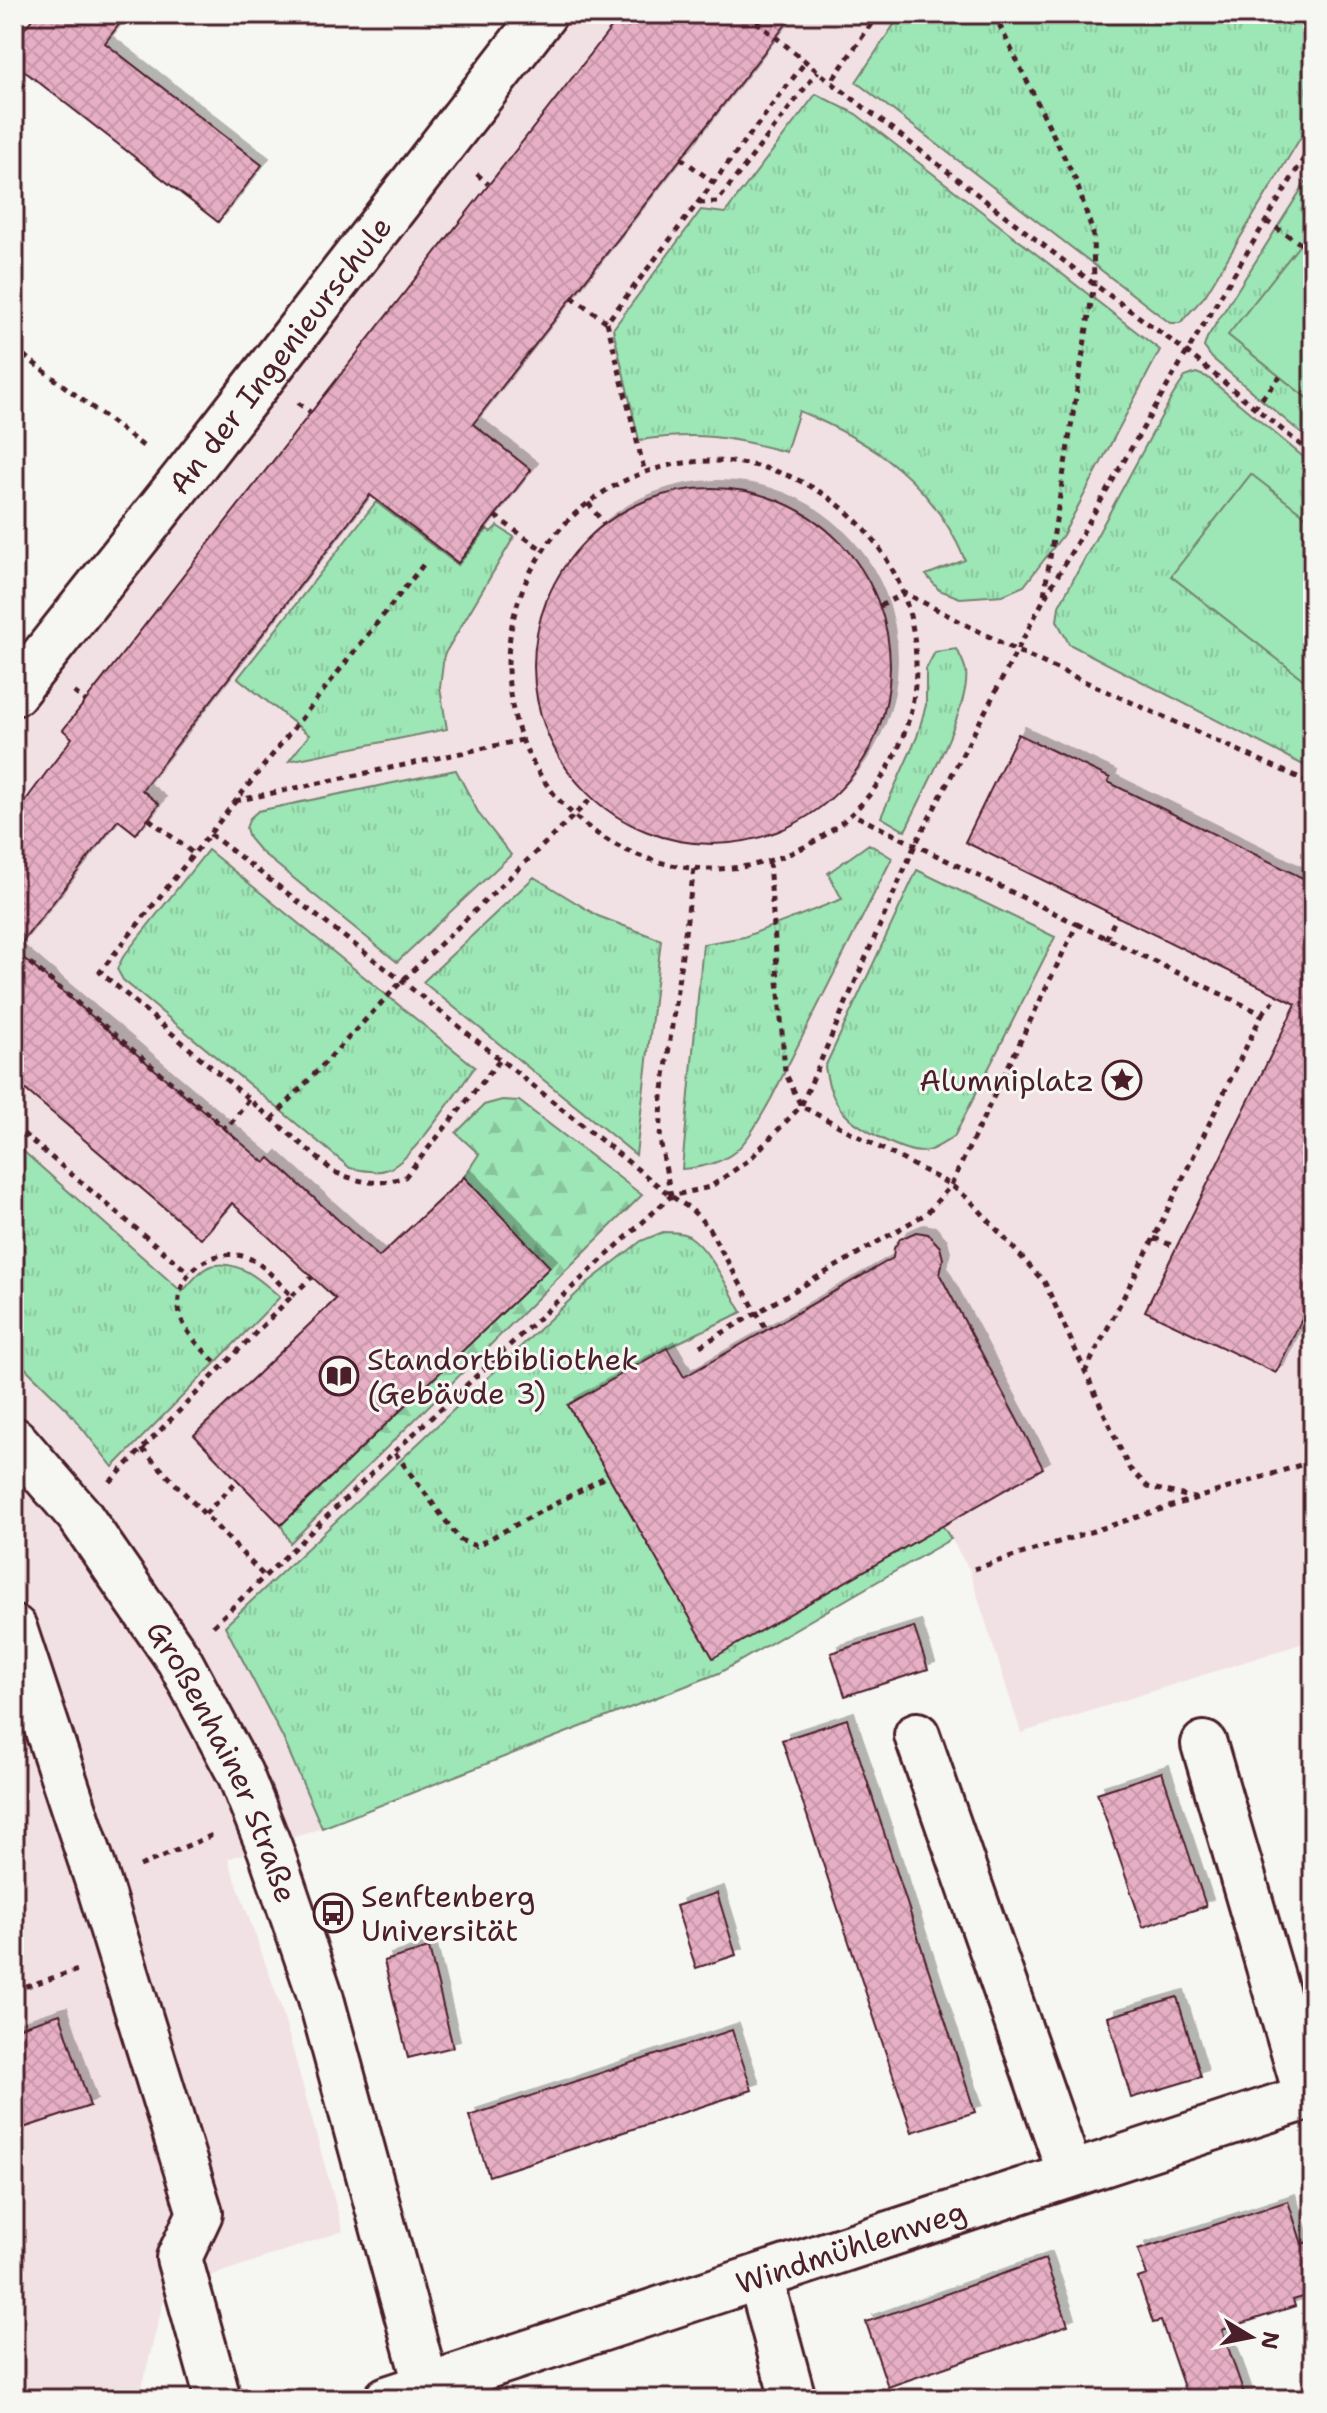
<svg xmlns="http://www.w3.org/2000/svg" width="1327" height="2413" font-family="'Shantell Sans',sans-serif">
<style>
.built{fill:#f2e1e4}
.grass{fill:url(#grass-tufts);stroke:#748270;stroke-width:2}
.forest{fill:url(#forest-firs);stroke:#748270;stroke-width:2}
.pitch{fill:#9de6b5;stroke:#748270;stroke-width:2}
.building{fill:url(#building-cross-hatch);stroke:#4a1f2b;stroke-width:2;filter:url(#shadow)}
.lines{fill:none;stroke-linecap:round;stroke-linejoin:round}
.minor-casing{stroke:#4a1f2b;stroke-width:50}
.major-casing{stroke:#4a1f2b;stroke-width:50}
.path{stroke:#4a1f2b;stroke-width:5;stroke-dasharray:6 6;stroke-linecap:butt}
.minor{stroke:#f6f6f2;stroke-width:44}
.major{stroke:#f6f6f2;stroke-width:44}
.labels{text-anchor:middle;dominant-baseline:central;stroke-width:6;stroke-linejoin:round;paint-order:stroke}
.street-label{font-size:30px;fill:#4a1f2b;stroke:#f6f6f2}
.poi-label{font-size:30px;fill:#4a1f2b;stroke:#f6f6f2;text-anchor:start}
</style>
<defs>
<pattern id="grass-tufts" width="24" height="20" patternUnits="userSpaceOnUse" patternTransform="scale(2)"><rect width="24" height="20" fill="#9de6b5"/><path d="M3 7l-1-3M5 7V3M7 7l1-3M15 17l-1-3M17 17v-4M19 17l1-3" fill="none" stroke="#89c59c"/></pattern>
<pattern id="forest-firs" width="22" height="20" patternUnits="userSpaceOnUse" patternTransform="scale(2)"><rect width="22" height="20" fill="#9de6b5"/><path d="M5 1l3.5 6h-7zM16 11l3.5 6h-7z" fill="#89c59c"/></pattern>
<pattern id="building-cross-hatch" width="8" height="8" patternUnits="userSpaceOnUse" patternTransform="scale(2)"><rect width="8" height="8" fill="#e7afc5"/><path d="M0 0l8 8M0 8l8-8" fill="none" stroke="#c896a9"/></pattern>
<filter id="shadow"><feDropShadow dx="7" dy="-7" stdDeviation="0" flood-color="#0004"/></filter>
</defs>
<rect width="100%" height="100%" fill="#f6f6f2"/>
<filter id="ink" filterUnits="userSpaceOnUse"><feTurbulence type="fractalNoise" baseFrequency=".0125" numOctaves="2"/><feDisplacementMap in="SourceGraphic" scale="16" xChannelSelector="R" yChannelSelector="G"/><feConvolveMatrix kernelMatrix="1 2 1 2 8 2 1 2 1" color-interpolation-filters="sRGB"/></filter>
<g filter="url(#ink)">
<path class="built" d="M 559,14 L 1313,14 L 1313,1640 L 1021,1733 L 969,1569 L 951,1539 L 719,1673 L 322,1828 L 228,1859 L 281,2007 L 343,2231 L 166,2291 L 139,2399 L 14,2399 L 14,711 Z"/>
<path class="grass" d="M 901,14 L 1313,14 L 1313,117 L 1205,296 L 1180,323 L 1170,323 L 856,82 Z
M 816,94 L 856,114 L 1160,350 L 1063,535 L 1024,586 L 1003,595 L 960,598 L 939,590 L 926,575 L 965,560 C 932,482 875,443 799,411 L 786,452 C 728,436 698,432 639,440 L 613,329 L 701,210 L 725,213 Z
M 1313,171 L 1313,443 L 1212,358 L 1204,347 L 1207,338 Z
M 1196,373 L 1207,377 L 1313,465 L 1313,770 L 1069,644 L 1057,621 L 1059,606 L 1173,395 L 1185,377 Z
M 376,502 L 458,565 L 487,529 L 491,532 L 497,526 L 514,537 L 444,655 L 440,688 L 447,729 L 289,761 L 309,735 L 238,678 Z
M 957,649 C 960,656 965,664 966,672 C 971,705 921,797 905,831 L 881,817 L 917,737 L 926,705 L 926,669 L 935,652 Z
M 456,770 L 479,814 L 511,855 L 397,962 L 260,851 L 249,838 L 246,828 L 250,818 L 258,811 Z
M 869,844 L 892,858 L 771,1099 C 745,1144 737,1165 682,1169 L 703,944 L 744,937 L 842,899 L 828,873 Z
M 208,850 L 475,1067 C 458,1090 412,1161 388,1169 C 377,1174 362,1170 350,1168 L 123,980 L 117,969 L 123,957 Z
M 917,870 L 1055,937 L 954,1137 C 946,1141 936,1149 927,1151 C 909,1157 856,1127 844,1113 C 832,1099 828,1085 825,1067 Z
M 534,877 L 598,916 L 661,940 L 636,1155 L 423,982 Z
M 14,1143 L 182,1292 C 190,1284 199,1270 211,1266 C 238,1258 263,1282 280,1297 L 113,1467 L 65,1407 L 14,1357 Z
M 663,1232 C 672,1232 681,1232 689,1236 C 710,1249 729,1291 742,1312 L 667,1348 L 568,1405 L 713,1657 L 942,1525 L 951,1539 L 719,1673 L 322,1828 L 283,1738 L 225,1626 L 590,1281 L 641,1241 Z"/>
<path class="forest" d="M 502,1100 L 519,1101 L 642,1195 L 290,1543 L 281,1525 L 549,1268 L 464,1177 L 479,1154 L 456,1133 L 484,1105 Z"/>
<path class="pitch" d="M 1313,228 L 1313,403 L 1228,335 Z
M 1251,474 L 1313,522 L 1313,687 L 1171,576 Z"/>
<path class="building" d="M 36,14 L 127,14 L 105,43 L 262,165 L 218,222 L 14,63 L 14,42 Z
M 622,14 L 794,14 L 473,424 L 531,470 L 458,563 L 370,495 L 142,790 L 159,804 L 149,818 L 136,834 L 118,820 L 15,951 L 265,1163 L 270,1158 L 379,1257 L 464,1177 L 550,1267 L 281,1525 L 194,1435 L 336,1299 L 232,1203 L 201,1239 L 14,1080 L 14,816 L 72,738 L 63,730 Z
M534 666a178 178 0 1 1 356 0a178 178 0 1 1-356 0Z
M 1018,734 L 1110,778 L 1108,782 L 1313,883 L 1313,1296 L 1276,1373 L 1145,1311 L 1296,1004 L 965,842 Z
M 916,1232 L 928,1234 L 940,1247 L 943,1259 L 940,1275 L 1043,1468 L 713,1658 L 568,1405 L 667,1348 L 684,1377 L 893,1258 L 894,1248 L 900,1239 Z
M 914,1627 L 928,1669 L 845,1696 L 831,1653 Z
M 847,1719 L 975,2112 L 912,2132 L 782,1740 Z
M 1162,1772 L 1206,1906 L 1143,1927 L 1097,1793 Z
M 717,1893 L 736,1955 L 696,1968 L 676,1906 Z
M 429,1948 L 453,2047 L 408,2058 L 384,1961 Z
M 1177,1997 L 1201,2077 L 1131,2098 L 1108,2017 Z
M 60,2014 L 90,2106 L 14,2131 L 14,2029 Z
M 732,2030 L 752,2090 L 489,2176 L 469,2116 Z
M 1288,2201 L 1302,2244 L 1313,2240 L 1313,2294 L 1293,2300 L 1295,2306 L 1222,2330 L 1246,2399 L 1188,2399 L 1161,2321 L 1153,2323 L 1138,2278 L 1147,2275 L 1138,2250 Z
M 1045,2259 L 1068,2325 L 888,2387 L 866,2322 Z"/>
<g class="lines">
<defs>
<g id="minor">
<path id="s1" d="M 14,693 L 185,477 L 544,14"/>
<path d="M 14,1628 L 99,1885 L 200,2213 L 179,2258 L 218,2399"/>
<path d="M 917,1735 L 1070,2173"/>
<path d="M 1204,1744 L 1307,2097"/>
<path d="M 760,2277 L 793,2399"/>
<path id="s2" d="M 387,2399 L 1313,2095"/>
</g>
<g id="major">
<path id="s3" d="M 14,1440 L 79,1515 L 179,1660 L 240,1774 L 270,1849 L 320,1995 L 430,2399"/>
</g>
</defs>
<use href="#minor" class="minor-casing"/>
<use href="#major" class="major-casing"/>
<path class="path" d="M 747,14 L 831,82
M 878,14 L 831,82 L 1094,284 L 1187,352 L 1313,455
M 994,14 L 1076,181 L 1093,233 L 1094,284 L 1044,595
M 681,158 L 714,183
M 477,174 L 488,184
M 699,203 L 717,202 L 818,71
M 1266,221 L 1301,244
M 572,297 L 607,322 L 806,61
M 607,322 L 645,473
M 14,348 L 147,449
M 298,403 L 310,412
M 1254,408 L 1280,377
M508 665a204 204 0 1 1 408 0a204 204 0 1 1-408 0Z
M 588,503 L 604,524
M 495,516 L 544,551
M 423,565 L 100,972 L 334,1172 C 363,1183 375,1186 405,1177 L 500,1060
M 880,606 L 905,593 L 1017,651 L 1313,784
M 74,692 L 85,701
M 235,801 L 522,740
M 149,819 L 194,854
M 210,834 L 402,981 L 671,1196 L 691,1209 L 708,1227 L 766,1329
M 769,862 L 785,1072 L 801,1106 L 951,1185 L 971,1201 L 1045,1283 L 1129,1468 L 1148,1487 L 1195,1498
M 1077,924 L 1262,1014 L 1154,1238 L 1086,1370
M 1106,939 L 1117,916
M 30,963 L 226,1129 L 249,1100
M 1262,1014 L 1279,995
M 272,1119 L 402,981 L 593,797
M 14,1126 L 189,1273
M 671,1196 L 660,1140 L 662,1097 L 694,869
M 1154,1238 L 1176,1247
M 292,1296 L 312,1277
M 700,1346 L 927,1213 L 951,1185 L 1077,924 L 852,814
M 142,1449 L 265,1577
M 395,1453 L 460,1540 L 476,1546 L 607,1476
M 110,1482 L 221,1368 C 207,1353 185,1335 180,1314 C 170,1272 220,1239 256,1262 C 269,1270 281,1286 292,1296 L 221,1368
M 205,1514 L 238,1480
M 974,1569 L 1313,1461
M 213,1626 L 394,1452 L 671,1196 L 710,1187 L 749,1160 L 801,1106 L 915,845 L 1043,601 L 1187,352 L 1313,143
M 140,1866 L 215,1834
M 14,1990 L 78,1970"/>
<use href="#minor" class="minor"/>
<use href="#major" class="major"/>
</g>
</g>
<defs>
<symbol id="sight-ring" viewBox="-11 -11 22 22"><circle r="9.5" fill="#f6f6f2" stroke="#4a1f2b" stroke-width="1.5"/><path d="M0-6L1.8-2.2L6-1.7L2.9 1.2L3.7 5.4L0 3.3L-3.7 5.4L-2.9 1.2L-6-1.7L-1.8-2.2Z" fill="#4a1f2b"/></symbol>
<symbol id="library-ring" viewBox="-11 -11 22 22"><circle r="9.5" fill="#f6f6f2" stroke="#4a1f2b" stroke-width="1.5"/><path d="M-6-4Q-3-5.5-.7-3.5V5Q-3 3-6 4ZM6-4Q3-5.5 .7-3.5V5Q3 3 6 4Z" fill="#4a1f2b"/></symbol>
<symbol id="bus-ring" viewBox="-11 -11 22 22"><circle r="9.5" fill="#f6f6f2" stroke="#4a1f2b" stroke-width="1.5"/><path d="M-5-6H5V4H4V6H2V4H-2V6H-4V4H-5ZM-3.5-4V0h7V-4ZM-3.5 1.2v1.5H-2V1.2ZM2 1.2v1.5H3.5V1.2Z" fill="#4a1f2b"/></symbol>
</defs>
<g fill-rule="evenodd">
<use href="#sight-ring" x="1100" y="1058" width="44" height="44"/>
<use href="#library-ring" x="317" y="1354" width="44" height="44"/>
<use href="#bus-ring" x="311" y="1891" width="44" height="44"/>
</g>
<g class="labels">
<g class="street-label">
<text stroke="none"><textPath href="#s1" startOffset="430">An der Ingenieurschule</textPath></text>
<text stroke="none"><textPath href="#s3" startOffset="386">Großenhainer Straße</textPath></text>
<text stroke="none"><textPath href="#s2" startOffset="488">Windmühlenweg</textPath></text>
</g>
<g class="poi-label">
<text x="1094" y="1080" text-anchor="end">Alumniplatz</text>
<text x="367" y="1359">Standortbibliothek<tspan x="367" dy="34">(Gebäude 3)</tspan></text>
<text x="361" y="1896">Senftenberg<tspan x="361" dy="34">Universität</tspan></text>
</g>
</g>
<rect width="1327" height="2413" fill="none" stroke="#f6f6f2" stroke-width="48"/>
<rect x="24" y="24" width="1279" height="2365" fill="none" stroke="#4a1f2b" stroke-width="3" filter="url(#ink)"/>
<g transform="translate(1251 2337) rotate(100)" stroke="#f6f6f2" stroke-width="6" paint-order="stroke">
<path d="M0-6L14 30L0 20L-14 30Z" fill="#4a1f2b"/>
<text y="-12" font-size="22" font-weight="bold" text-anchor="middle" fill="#4a1f2b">N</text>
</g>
</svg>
